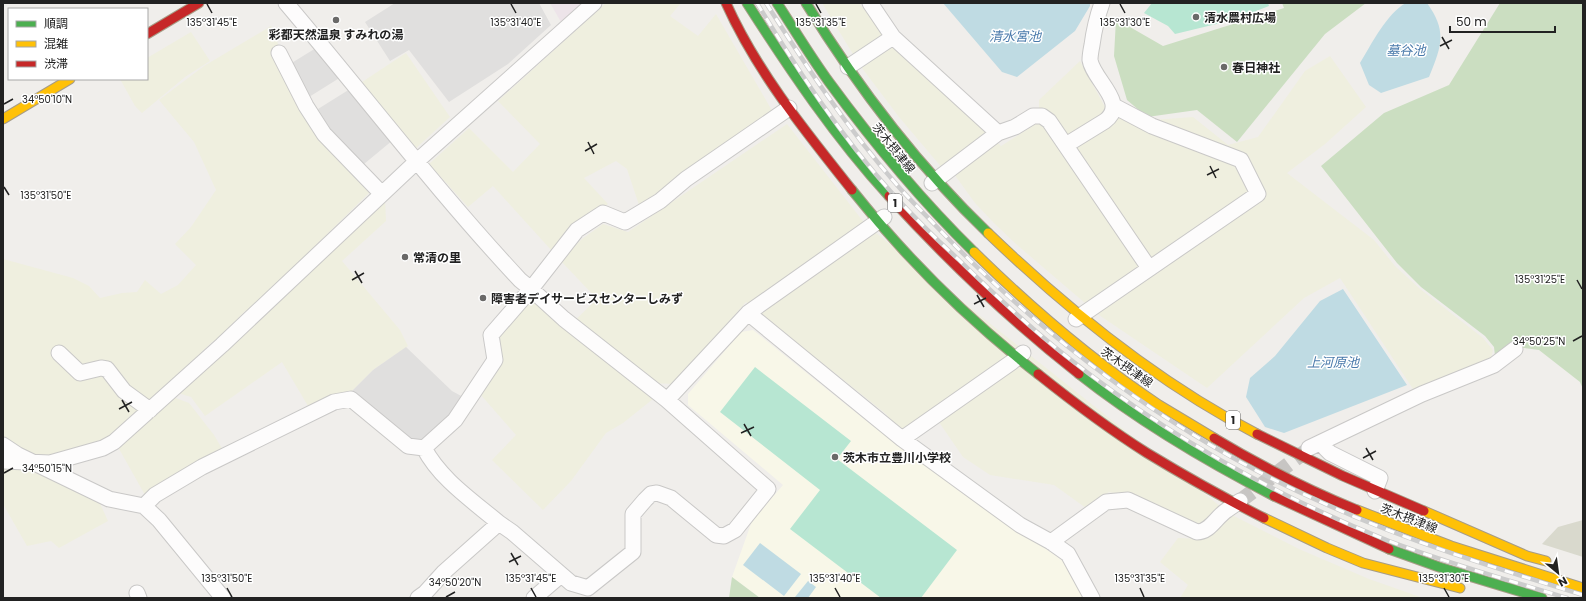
<svg xmlns="http://www.w3.org/2000/svg" width="1586" height="601" font-family="Poppins,'Noto Sans JP',sans-serif">
<style>
.industrial{fill:#ede4e9}
.education{fill:#f8f7e8}
.construction{fill:#d9d9cd}
.farmland{fill:#efefdf}
.forest{fill:#cbdec1}
.pitch{fill:#b7e6d2}
.parking{fill:#e0dfde}
.water{fill:#bfdbe3}
.lines{fill:none;stroke-linecap:round;stroke-linejoin:round}
.street-tunnel{stroke:#c7c5c3;stroke-width:15;stroke-dasharray:15 8;stroke-linecap:butt}
.street-casing{stroke:#c9c8c7;stroke-width:17}
.fast-casing{stroke:#a79c86;stroke-width:11}
.slow-casing{stroke:#a79c86;stroke-width:11}
.jam-casing{stroke:#a79c86;stroke-width:11}
.street{stroke:#fdfcfc;stroke-width:15}
.fast{stroke:#4caf50;stroke-width:9}
.slow{stroke:#ffc107;stroke-width:9}
.jam{stroke:#c62828;stroke-width:9}
.rail-casing{stroke:#ccc;stroke-width:4.5}
.rail{stroke:#fff;stroke-width:3;stroke-dasharray:9;stroke-linecap:butt}
.ticks{fill:none;stroke:#222;stroke-width:1.5}
.poi-dot{fill:#6a6968;stroke:#fff;stroke-width:1.5}
.labels{text-anchor:middle;dominant-baseline:central;stroke-width:3;stroke-linejoin:round;paint-order:stroke}
.shield{fill:#fff;stroke:#646464;stroke-width:1}
.shield-label{font-size:11px;font-weight:bold;fill:#222}
.poi-label{font-size:12px;font-weight:bold;fill:#222;stroke:#fff;text-anchor:start}
.street-label{font-size:12px;fill:#222;stroke:#fff}
.water-label{font-size:13px;font-style:italic;fill:#4a7aab;stroke:#fff}
.ticks-label{font-size:10px;text-anchor:middle;fill:#222;stroke:#fff;stroke-width:3;stroke-linejoin:round;paint-order:stroke}
</style>
<rect width="100%" height="100%" fill="#f0eeeb"/>
<path class="industrial" d="M 550,3 L 582,3 L 561,22 Z"/>
<path class="education" d="M 753,330 L 874,427 L 880,429 L 1067,564 L 1085,598 L 760,598 L 732,577 L 752,521 L 783,485 L 688,405 L 688,394 L 741,332 Z"/>
<path class="construction" d="M 1583,520 L 1583,557 L 1542,544 L 1558,527 Z"/>
<path class="farmland" d="M 606,3 L 681,3 L 670,16 L 698,36 L 716,14 L 774,114 L 639,205 L 627,169 L 616,161 L 584,178 L 608,204 L 565,236 L 552,251 L 493,186 L 468,207 L 429,164 L 469,128 L 513,172 L 540,144 L 498,101 Z
M 822,3 L 859,3 L 882,32 L 898,48 L 1001,146 L 1039,122 L 1039,100 L 1080,61 L 1105,107 L 1126,122 L 1193,117 L 1228,145 L 1258,137 L 1305,71 L 1330,56 L 1366,107 L 1325,144 L 1287,173 L 1374,240 L 1395,266 L 1420,289 L 1483,338 L 1493,350 L 1490,363 L 1415,392 L 1340,278 L 1304,298 L 1207,388 L 1099,315 L 1016,244 L 994,223 L 975,203 L 954,174 L 943,169 L 899,117 L 859,64 Z
M 271,26 L 276,36 L 279,48 L 276,57 L 371,191 L 250,310 L 245,311 L 217,340 L 212,342 L 112,439 L 42,458 L 8,443 L 3,439 L 3,259 L 73,278 L 89,286 L 100,298 L 122,293 L 137,292 L 145,280 L 161,294 L 178,285 L 196,265 L 175,244 L 191,227 L 216,190 L 194,142 L 159,100 L 204,66 Z
M 191,32 L 210,61 L 185,77 L 142,113 L 135,106 L 120,79 L 147,79 L 147,58 Z
M 406,53 L 450,117 L 414,150 L 359,84 Z
M 787,124 L 866,225 L 1230,514 L 1299,549 L 1369,579 L 1423,598 L 1180,598 L 1188,585 L 1160,562 L 1178,538 L 1205,539 L 1188,524 L 1127,496 L 1109,492 L 1086,508 L 1054,485 L 990,475 L 963,457 L 932,412 L 899,431 L 886,414 L 746,302 L 674,384 L 651,383 L 645,392 L 653,399 L 623,423 L 606,433 L 571,481 L 543,510 L 492,460 L 516,435 L 480,394 L 500,358 L 499,336 L 530,298 L 568,327 L 597,299 L 560,260 L 582,239 L 603,224 L 628,232 Z
M 385,198 L 386,221 L 342,261 L 400,330 L 408,346 L 373,370 L 350,393 L 334,396 L 308,406 L 282,362 L 205,416 L 191,397 L 178,393 Z
M 173,397 L 189,403 L 214,435 L 224,452 L 145,495 L 118,447 Z
M 7,464 L 19,469 L 30,468 L 98,499 L 108,521 L 59,548 L 51,541 L 27,546 L 3,504 L 3,466 Z"/>
<path class="forest" d="M 1282,3 L 1366,3 L 1325,34 L 1237,142 L 1197,110 L 1147,117 L 1127,100 L 1114,56 L 1116,19 L 1163,46 L 1284,8 Z
M 1500,3 L 1583,3 L 1583,389 L 1580,382 L 1539,350 L 1516,347 L 1495,356 L 1494,347 L 1485,336 L 1421,287 L 1397,263 L 1321,166 L 1384,113 L 1449,85 Z
M 732,577 L 760,598 L 729,598 Z"/>
<path class="pitch" d="M 1152,3 L 1268,3 L 1269,6 L 1233,20 L 1175,34 L 1168,26 L 1144,13 Z
M 755,367 L 851,441 L 837,459 L 957,550 L 921,598 L 881,598 L 790,529 L 820,490 L 720,412 Z"/>
<path class="parking" d="M 395,3 L 539,3 L 551,25 L 508,64 L 449,102 L 409,50 L 390,61 L 365,22 Z
M 316,48 L 341,77 L 309,97 L 290,64 Z
M 350,89 L 393,140 L 364,164 L 334,135 L 318,109 Z
M 406,347 L 452,391 L 463,397 L 453,414 L 425,444 L 411,442 L 350,393 L 373,370 Z"/>
<path class="water" d="M 943,3 L 1090,3 L 1090,6 L 1075,31 L 1017,77 L 1002,72 Z
M 1406,3 L 1427,3 C 1448,32 1441,47 1429,77 L 1381,93 L 1369,85 L 1360,63 C 1371,45 1387,13 1406,3 Z
M 1343,289 L 1407,385 L 1284,433 L 1265,427 L 1246,397 L 1250,378 L 1275,356 L 1320,301 Z
M 760,543 L 801,574 L 784,596 L 743,565 Z
M 808,581 L 816,587 L 808,598 L 797,598 L 795,597 Z"/>
<g class="lines">
<path class="street-tunnel" d="M 1240,501 L 1306,451"/>
<defs>
<path id="street" d="M 286,3 C 364,95 437,191 520,280 L 531,289 L 564,319 L 667,400 L 748,313 L 884,217
M 870,3 L 893,37 L 998,133
M 279,53 L 306,106 L 324,134 L 382,194
M 848,67 L 893,37
M 1066,145 L 1105,121 C 1129,103 1093,80 1090,60 C 1090,55 1091,50 1092,45 C 1094,30 1097,17 1102,3
M 932,183 L 998,133 L 1015,127 L 1033,116 L 1042,116 L 1049,121 L 1149,268
M 748,313 L 902,439 L 1020,525 L 1051,542 L 1068,554 L 1092,598
M 1076,319 L 1258,194 L 1241,160 L 1152,126 L 1114,106
M 59,353 L 80,373 L 101,368 L 107,369 L 124,391 L 150,410
M 902,439 L 1012,362 L 1023,353
M 1321,443 L 1326,449 L 1330,453 L 1380,478 L 1375,491
M 3,445 L 18,455 L 109,499 L 144,506 L 159,520 L 223,598
M 424,448 C 440,479 473,501 499,523
M 1309,448 L 1422,394 L 1494,365 L 1515,349
M 3,461 L 50,463 L 103,448 L 114,442 L 222,345 L 416,162 L 594,3
M 144,506 L 155,495 L 202,467 L 334,402 L 351,399 L 408,446 L 424,448 L 455,420 L 495,360 L 491,335 L 531,289 L 577,230 L 603,213 L 625,222 L 660,201 L 686,179 L 789,108
M 1051,542 L 1106,502 L 1128,500 L 1197,532 C 1210,532 1216,517 1227,510 C 1231,507 1236,504 1240,501
M 137,593 L 139,598
M 418,598 L 425,593 L 444,572 L 499,523 L 512,532 L 571,583 L 588,588 L 633,552 L 633,514 L 645,500 L 651,494 L 657,493 L 671,498 L 716,535 L 724,536 L 735,530 L 768,489 L 667,400
M 534,598 L 561,575"/>
<path id="fast" d="M 747,3 C 790,70 835,137 889,196
M 777,3 C 794,29 810,56 829,82 C 873,142 921,200 974,252
M 806,3 C 857,86 917,165 988,233
M 852,190 C 906,258 970,321 1038,374
M 1079,374 C 1140,422 1206,461 1274,496
M 1389,549 L 1439,567 L 1542,598"/>
<path id="slow" d="M 3,119 L 70,79
M 988,233 C 1068,310 1158,383 1257,434
M 974,252 C 1031,308 1093,361 1159,405 C 1177,416 1196,427 1214,438
M 1357,510 L 1451,546 L 1583,588
M 1424,511 L 1527,556 L 1546,561
M 1264,518 L 1327,548 L 1363,563 L 1460,588"/>
<path id="jam" d="M 726,3 C 757,72 805,131 852,190
M 147,34 L 199,3
M 889,196 C 949,262 1009,319 1079,374
M 1038,374 C 1073,402 1109,429 1147,453 C 1185,476 1224,498 1264,518
M 1257,434 L 1343,476 L 1424,511
M 1214,438 C 1259,465 1308,490 1357,510
M 1274,496 L 1389,549"/>
</defs>
<use href="#street" class="street-casing"/>
<use href="#fast" class="fast-casing"/>
<use href="#slow" class="slow-casing"/>
<use href="#jam" class="jam-casing"/>
<use href="#street" class="street"/>
<use href="#fast" class="fast"/>
<use href="#slow" class="slow"/>
<use href="#jam" class="jam"/>
<defs>
<path id="rail" d="M 757,3 C 797,69 840,135 892,193 C 913,216 935,238 958,259 C 993,293 1028,326 1066,356 C 1163,433 1274,495 1389,541 C 1447,563 1508,580 1567,598
M 766,3 C 806,66 847,128 897,185 C 909,199 923,212 936,226 C 1046,341 1177,438 1323,503 C 1407,541 1495,568 1583,595"/>
</defs>
<use href="#rail" class="rail-casing"/>
<use href="#rail" class="rail"/>
</g>
<path class="ticks" d="M 207,4 L 212,13M 511,4 L 516,13M 816,4 L 821,13M 1120,4 L 1125,13M 1442,37 L 1449,49M 1440,46 L 1452,40M 4,104 L 13,99M 588,142 L 594,154M 585,151 L 597,144M 1210,166 L 1216,178M 1207,175 L 1219,169M 4,187 L 9,195M 355,271 L 362,283M 352,280 L 364,273M 1577,280 L 1582,289M 977,295 L 984,307M 974,304 L 986,298M 1573,341 L 1582,336M 122,400 L 129,412M 119,409 L 132,402M 744,424 L 751,436M 741,433 L 754,427M 1366,448 L 1373,460M 1363,458 L 1376,451M 4,473 L 13,468M 511,553 L 518,565M 509,562 L 521,556M 227,588 L 232,597M 531,588 L 536,597M 835,588 L 840,597M 1140,588 L 1144,597M 1444,588 L 1449,597M 446,597 L 455,592"/>
<g class="poi-dot">
<circle cx="1196" cy="17" r="4"/>
<circle cx="336" cy="20" r="4"/>
<circle cx="1224" cy="67" r="4"/>
<circle cx="405" cy="257" r="4"/>
<circle cx="483" cy="298" r="4"/>
<circle cx="835" cy="457" r="4"/>
</g>
<g class="labels">
<g class="shield">
<rect x="888" y="194" width="14" height="18" rx="3"/>
<rect x="1226" y="411" width="14" height="18" rx="3"/>
</g>
<g class="shield-label">
<text x="895" y="203">1</text>
<text x="1233" y="420">1</text>
</g>
<g class="poi-label">
<text x="1204" y="17">清水農村広場</text>
<text x="336" y="34" text-anchor="middle">彩都天然温泉 すみれの湯</text>
<text x="1232" y="67">春日神社</text>
<text x="413" y="257">常清の里</text>
<text x="491" y="298">障害者デイサービスセンターしみず</text>
<text x="843" y="457">茨木市立豊川小学校</text>
</g>
<g class="street-label">
<text transform="translate(894 148) rotate(51)">茨木摂津線</text>
<text transform="translate(1127 367) rotate(35)">茨木摂津線</text>
<text transform="translate(1409 518) rotate(21)">茨木摂津線</text>
</g>
<g class="water-label">
<text x="1015" y="36">清水宮池</text>
<text x="1406" y="50">墓谷池</text>
<text x="1333" y="362">上河原池</text>
</g>
</g>
<g class="ticks-label">
<text x="212" y="26">135°31'45"E</text>
<text x="516" y="26">135°31'40"E</text>
<text x="821" y="26">135°31'35"E</text>
<text x="1125" y="26">135°31'30"E</text>
<text x="47" y="103">34°50'10"N</text>
<text x="46" y="199">135°31'50"E</text>
<text x="1540" y="283">135°31'25"E</text>
<text x="1539" y="345">34°50'25"N</text>
<text x="47" y="472">34°50'15"N</text>
<text x="227" y="582">135°31'50"E</text>
<text x="531" y="582">135°31'45"E</text>
<text x="835" y="582">135°31'40"E</text>
<text x="1140" y="582">135°31'35"E</text>
<text x="1444" y="582">135°31'30"E</text>
<text x="455" y="586">34°50'20"N</text>
</g>
<rect width="1586" height="601" fill="none" stroke="#222222" stroke-width="8"/>
<rect x="8" y="8" width="140" height="72" fill="#ffffff" stroke="#a7a7a7"/>
<rect x="16" y="21" width="20" height="6" fill="#4caf50" stroke="#a7a7a7"/>
<text x="44" y="28" font-size="12" fill="#222222">順調</text>
<rect x="16" y="41" width="20" height="6" fill="#ffc107" stroke="#a7a7a7"/>
<text x="44" y="48" font-size="12" fill="#222222">混雑</text>
<rect x="16" y="61" width="20" height="6" fill="#c62828" stroke="#a7a7a7"/>
<text x="44" y="68" font-size="12" fill="#222222">渋滞</text>
<g transform="translate(1558 573) rotate(151)" stroke="#ffffff" stroke-width="3" paint-order="stroke">
<path d="M0-3L7 15L0 10L-7 15Z" fill="#222222"/>
<text y="-6" font-size="11" font-weight="bold" text-anchor="middle" fill="#222222">N</text>
</g>
<path d="M1450 26v6h105v-6" fill="none" stroke="#222222" stroke-width="2"/>
<text x="1456" y="26" font-size="12" fill="#222222" stroke="#ffffff" stroke-width="3" paint-order="stroke">50 m</text>
</svg>
